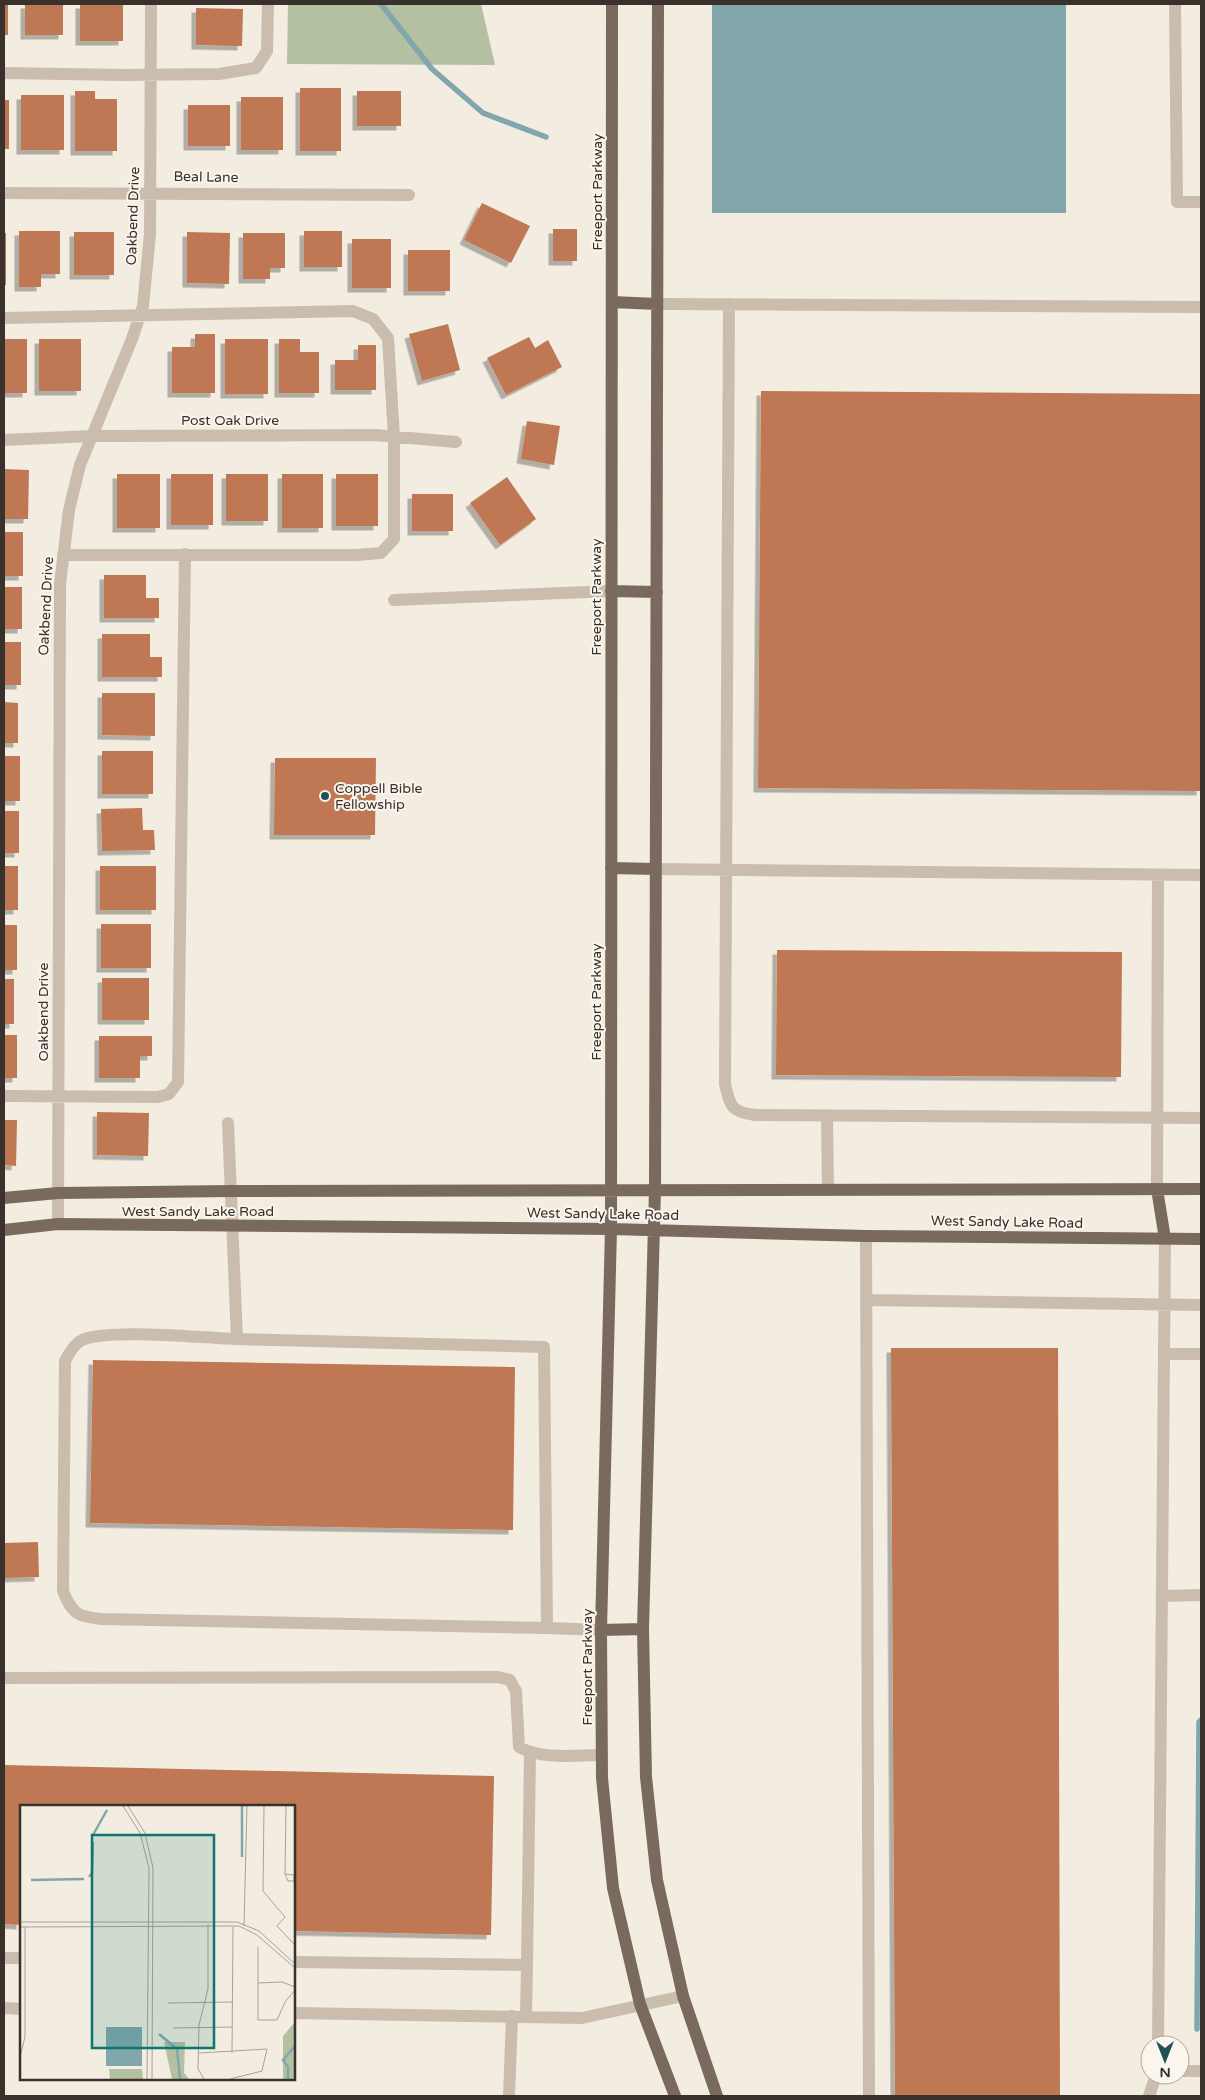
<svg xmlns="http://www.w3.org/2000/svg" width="1205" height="2100" font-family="'Varela Round',sans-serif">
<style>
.green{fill:#b3c0a1}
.water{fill:#81a7ad}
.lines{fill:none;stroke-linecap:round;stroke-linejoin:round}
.stream{stroke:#81a7ad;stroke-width:5.5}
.building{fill:#bf7852;filter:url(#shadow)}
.minor{stroke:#cabdad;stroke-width:12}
.major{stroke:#796a5d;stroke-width:12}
.poi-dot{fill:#234f58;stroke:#faf5ed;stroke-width:2}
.labels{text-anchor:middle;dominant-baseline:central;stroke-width:4;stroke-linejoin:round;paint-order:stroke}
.street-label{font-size:14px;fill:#39312b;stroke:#faf5ed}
.poi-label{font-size:14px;fill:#39312b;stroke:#faf5ed;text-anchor:start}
.inset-river{fill:none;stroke:#81a7ad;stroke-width:2.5}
.inset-road{fill:none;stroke:#a8a198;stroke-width:1}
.view{fill:#0f766e;fill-opacity:0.15;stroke:#0f766e;stroke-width:2.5}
.inset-edge{fill:none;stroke:#39312b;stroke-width:2.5}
</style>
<defs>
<filter id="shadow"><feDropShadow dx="-4.5" dy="4.5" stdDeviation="0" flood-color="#0004"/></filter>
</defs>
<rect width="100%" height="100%" fill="#f2ece1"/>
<path class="green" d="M 288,4 L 481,4 L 495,65 L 287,64 Z"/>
<path class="water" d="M 712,4 L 1066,4 L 1066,213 L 712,213 Z"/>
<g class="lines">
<path class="stream" d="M 381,4 L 432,69 L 483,113 L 546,137
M 1197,2029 L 1199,1722 L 1201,1720"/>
</g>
<path class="building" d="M 4,4 L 8,4 L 8,35 L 4,35 Z
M 25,4 L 63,4 L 63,35 L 25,35 Z
M 80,4 L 123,4 L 123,41 L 80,41 Z
M 196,8 L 243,9 L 242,46 L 196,45 Z
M 300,88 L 341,88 L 341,151 L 300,151 Z
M 75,91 L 95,91 L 95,99 L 117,99 L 117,151 L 75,151 Z
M 357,91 L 401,91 L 401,126 L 357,126 Z
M 21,95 L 64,95 L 64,150 L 21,150 Z
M 241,97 L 283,97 L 283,150 L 241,150 Z
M 4,100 L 9,100 L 9,149 L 4,149 Z
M 188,105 L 230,105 L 230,146 L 188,146 Z
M 482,203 L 530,226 L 511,263 L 464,240 Z
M 553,229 L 577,229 L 577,261 L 553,261 Z
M 19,231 L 60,231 L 60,274 L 41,274 L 41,287 L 19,287 Z
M 304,231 L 342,231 L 342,267 L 304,267 Z
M 74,232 L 114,232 L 114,275 L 74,275 Z
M 187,232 L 230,233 L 229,284 L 187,283 Z
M 4,233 L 6,233 L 6,285 L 4,285 Z
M 243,233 L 285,233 L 285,268 L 270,268 L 270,279 L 243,279 Z
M 352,239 L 391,239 L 391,288 L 352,288 Z
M 408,250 L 450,250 L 450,291 L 408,291 Z
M 448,324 L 460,370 L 422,381 L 409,334 Z
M 195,334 L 215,334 L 215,393 L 172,393 L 172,347 L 195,347 Z
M 529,337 L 535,348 L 548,340 L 562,367 L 506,395 L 487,358 Z
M 4,339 L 27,339 L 27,393 L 4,393 Z
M 39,339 L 81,339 L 81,391 L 39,391 Z
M 225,339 L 268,339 L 268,394 L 225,394 Z
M 279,339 L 300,339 L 300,352 L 319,352 L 319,393 L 279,393 Z
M 358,345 L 376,345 L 376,390 L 335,390 L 335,360 L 358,360 Z
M 761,391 L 1201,394 L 1201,791 L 758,788 Z
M 527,421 L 560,426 L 554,465 L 521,459 Z
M 4,469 L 29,470 L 28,519 L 4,519 Z
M 117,474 L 160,474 L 160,528 L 117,528 Z
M 171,474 L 213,474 L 213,525 L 171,525 Z
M 226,474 L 268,474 L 268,521 L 226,521 Z
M 282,474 L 323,474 L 323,528 L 282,528 Z
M 336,474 L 378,474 L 378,526 L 336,526 Z
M 507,477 L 536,519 L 500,545 L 470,503 Z
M 412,494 L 453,494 L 453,531 L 412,531 Z
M 4,532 L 23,532 L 23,576 L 4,576 Z
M 104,575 L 146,575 L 146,598 L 159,598 L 159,618 L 104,618 Z
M 4,587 L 22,587 L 22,629 L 4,629 Z
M 102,634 L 150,634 L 150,657 L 162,657 L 162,677 L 102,677 Z
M 4,642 L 21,642 L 21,685 L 4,685 Z
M 102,693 L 155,693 L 155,736 L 102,735 Z
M 4,702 L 18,703 L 18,743 L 4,743 Z
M 102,751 L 153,751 L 153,794 L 102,794 Z
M 4,756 L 20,756 L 20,801 L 4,801 Z
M 275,758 L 376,758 L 375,835 L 274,835 Z
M 142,808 L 143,830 L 154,830 L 155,850 L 102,851 L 101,809 Z
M 4,811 L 19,811 L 19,853 L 4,853 Z
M 4,866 L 18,866 L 18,910 L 4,910 Z
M 100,866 L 156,866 L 156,910 L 100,910 Z
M 101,924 L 151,924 L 151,968 L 101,968 Z
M 4,925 L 17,925 L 17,970 L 4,970 Z
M 777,950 L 1122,952 L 1121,1077 L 776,1075 Z
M 102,978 L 149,978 L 149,1020 L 102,1020 Z
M 4,979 L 14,979 L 14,1024 L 4,1024 Z
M 4,1035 L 17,1035 L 17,1078 L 4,1078 Z
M 99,1036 L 152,1036 L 152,1056 L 140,1056 L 140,1078 L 99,1078 Z
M 97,1112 L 149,1113 L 148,1156 L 97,1155 Z
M 4,1120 L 17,1120 L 16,1166 L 4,1165 Z
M 891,1348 L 1058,1348 L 1060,2096 L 895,2096 Z
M 93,1360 L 515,1367 L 513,1530 L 90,1523 Z
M 38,1542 L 39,1577 L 4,1578 L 4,1543 Z
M 4,1765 L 494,1776 L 491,1935 L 294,1931 L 294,1806 L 21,1806 L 21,1925 L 4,1924 Z"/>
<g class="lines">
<path class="minor" d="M 1175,4 L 1177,202 L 1201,202
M 4,73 L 124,75 L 219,74 L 256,68 L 267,51 L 268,4
M 4,193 L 409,195
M 657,304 L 1201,307
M 729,304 L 725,1084 C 730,1106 731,1112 755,1115 L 1201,1118
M 4,318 L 353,311 L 373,319 L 388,338 L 394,437 L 394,539 L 381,553 L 356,555 L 63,555
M 4,440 L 92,436 L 375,435 L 456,442
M 394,600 L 611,591
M 656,869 L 1201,875
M 4,1096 L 158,1097 L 169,1094 L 178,1082 L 185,554
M 827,1116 L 828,1190
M 228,1123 L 237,1339 L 544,1347 L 547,1628 L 601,1630
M 1157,1189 L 1158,875
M 58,1224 L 60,584 L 69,510 L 80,465 L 132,339 L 143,306 L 150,234 L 151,4
M 866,1236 L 869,2096
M 866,1300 L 1201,1305
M 237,1339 C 203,1338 109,1328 82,1340 C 74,1344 69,1353 65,1361 L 63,1591 C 72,1614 78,1617 102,1619 L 547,1628
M 1164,1354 L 1201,1354
M 1163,1596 L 1201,1595
M 4,1678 L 498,1677 L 510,1680 L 516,1691 L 519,1747 C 543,1760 576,1755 602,1755
M 4,1958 L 21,1958
M 294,1962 L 527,1965 L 526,2017
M 527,1965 L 530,1753
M 4,2008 L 21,2009
M 294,2013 L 582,2018 L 683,1996
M 1158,2045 L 1165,1239
M 1180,2071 L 1201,2071
M 509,2096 L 512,2016
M 1149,2096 L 1156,2075"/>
<path class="major" d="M 612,4 L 611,1229 L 601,1630 L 602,1778 L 613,1888 L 640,2004 L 675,2096
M 658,4 L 655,1189 L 643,1629 L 646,1777 L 657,1880 L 683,1996 L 717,2096
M 612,302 L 657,304
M 611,591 L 657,592
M 611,868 L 656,869
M 1157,1189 L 1165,1239
M 4,1198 L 58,1193 L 231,1191 L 1201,1189
M 4,1230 L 58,1224 L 611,1229 L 866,1236 L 1201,1239
M 601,1630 L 643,1629"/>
</g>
<circle class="poi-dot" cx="325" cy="796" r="5"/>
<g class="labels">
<g class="street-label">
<text transform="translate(206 177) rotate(1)">Beal Lane</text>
<text transform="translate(597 192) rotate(-90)">Freeport Parkway</text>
<text transform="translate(133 216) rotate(-88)">Oakbend Drive</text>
<text x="230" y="420">Post Oak Drive</text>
<text transform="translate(596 597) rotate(-90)">Freeport Parkway</text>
<text transform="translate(46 606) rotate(-87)">Oakbend Drive</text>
<text transform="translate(596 1002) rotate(-90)">Freeport Parkway</text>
<text transform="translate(43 1012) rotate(-90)">Oakbend Drive</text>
<text x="198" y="1211">West Sandy Lake Road</text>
<text transform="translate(603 1214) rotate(1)">West Sandy Lake Road</text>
<text transform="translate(1007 1222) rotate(1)">West Sandy Lake Road</text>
<text transform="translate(587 1667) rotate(-90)">Freeport Parkway</text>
</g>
<g class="poi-label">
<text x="335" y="788">Coppell Bible<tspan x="335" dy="16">Fellowship</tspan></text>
</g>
</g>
<g transform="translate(20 1805)">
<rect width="275" height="275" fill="#f2ece1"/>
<path d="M 275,217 L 275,274 L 263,274 L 263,231 ZM 144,237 L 165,237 L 164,268 L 169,274 L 152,274 ZM 89,264 L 122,264 L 123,274 L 90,274 Z" fill="#b3c0a1"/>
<path d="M 86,222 L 122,222 L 122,261 L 86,261 Z" fill="#81a7ad"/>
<path class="inset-river" d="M 73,30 L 87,5M 222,52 L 222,1M 69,72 L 72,68 L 73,37M 11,75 L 64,74M 139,229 L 157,244 L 160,274M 268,274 L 268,262 L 263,255 L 275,241"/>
<path class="inset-road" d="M 103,1 L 120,28 L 129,63 L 127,274M 108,1 L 125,28 L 133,63 L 132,274M 244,1 L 243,86 L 265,112 L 257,121 L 274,139M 265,69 L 274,70 L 274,76 L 268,76 L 265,69 L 266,1M 0,117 L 217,117 L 239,126 L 275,159M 224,121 L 227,1M 0,122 L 219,121 L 237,130 L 275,163M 238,142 L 238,215 L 257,215 L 265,197 L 275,185M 238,178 L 262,177 L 275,182M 148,198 L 212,197M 153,223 L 212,222M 179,248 L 247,244 L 242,266 L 210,274M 212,248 L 213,122M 0,252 L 5,232 L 5,122M 184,274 L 178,264 L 179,220 L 188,184 L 188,119"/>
<path class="view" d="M 72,30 L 194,30 L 194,243 L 72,243 Z"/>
<rect width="275" height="275" class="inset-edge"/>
</g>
<rect width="1205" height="2100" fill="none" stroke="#39312b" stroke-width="10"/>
<g transform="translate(1165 2060) rotate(180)"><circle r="24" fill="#faf5ed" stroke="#ada79f"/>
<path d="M0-4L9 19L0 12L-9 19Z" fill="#234f58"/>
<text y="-8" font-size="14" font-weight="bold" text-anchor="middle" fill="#39312b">N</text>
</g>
</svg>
